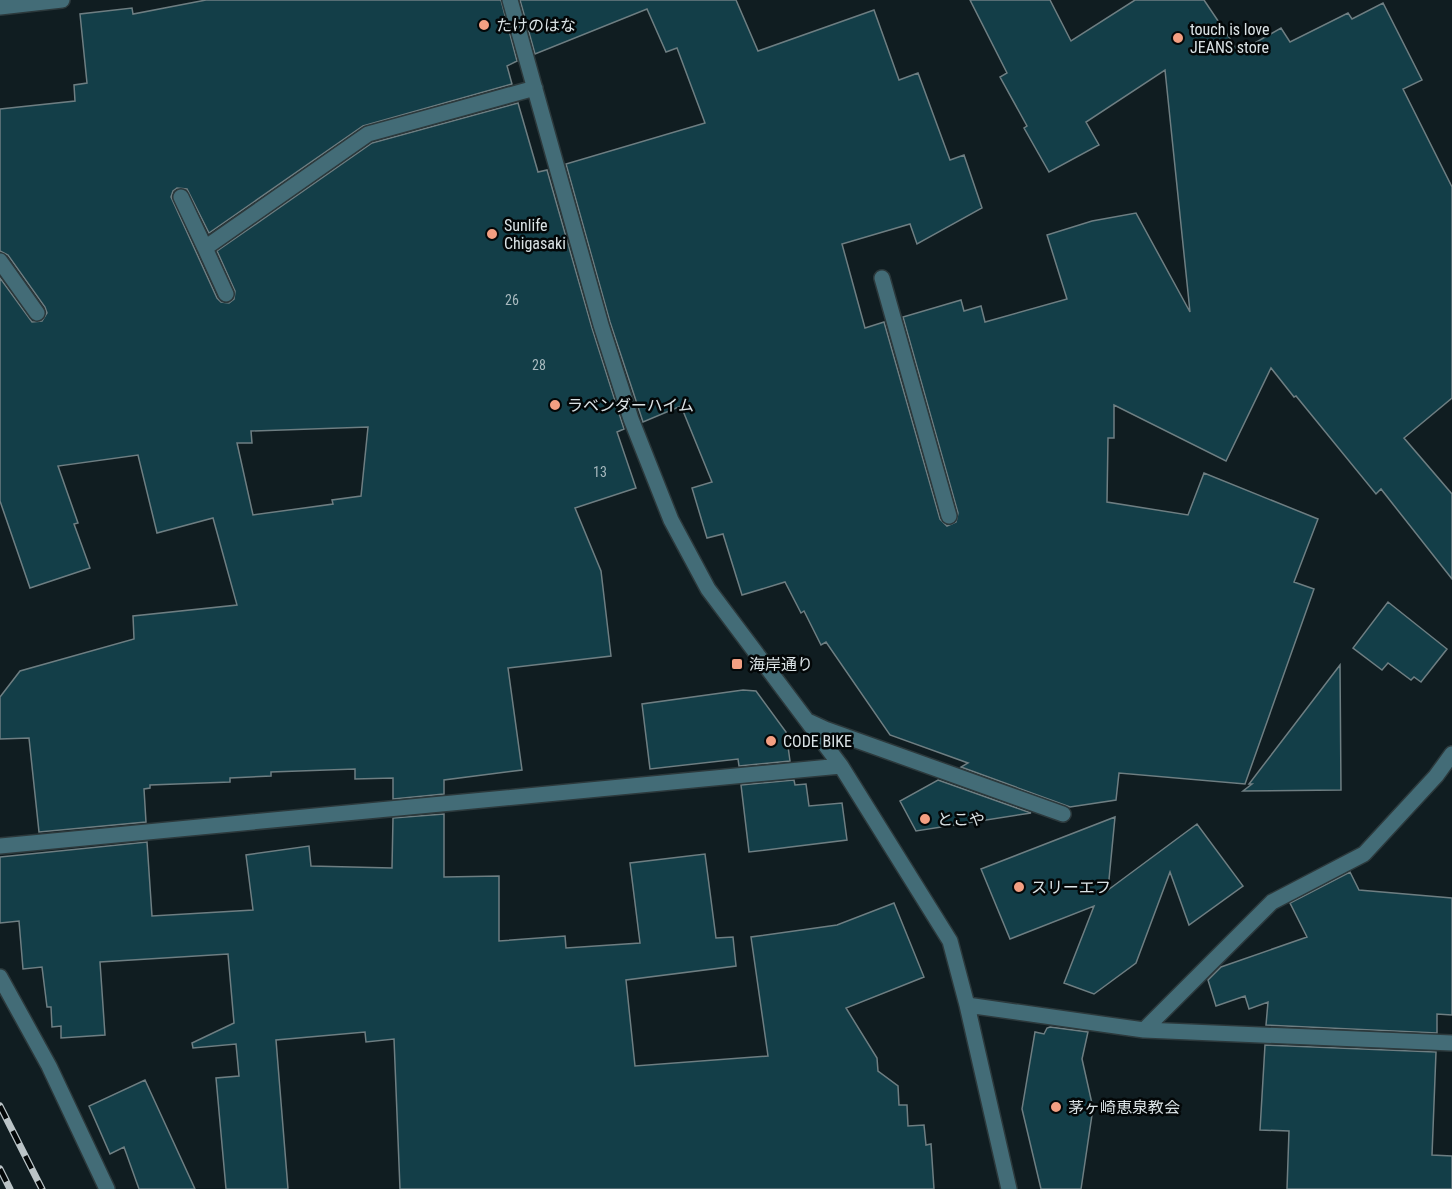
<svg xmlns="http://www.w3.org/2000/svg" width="1452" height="1189" font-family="'Roboto Condensed','Noto Sans JP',sans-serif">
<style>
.building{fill:#133e48;stroke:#6e7e82;stroke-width:1.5;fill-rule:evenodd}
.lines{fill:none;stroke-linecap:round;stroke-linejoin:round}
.minor-casing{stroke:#2c393c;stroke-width:18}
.minor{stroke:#436c77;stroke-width:15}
.rail-casing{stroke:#bbc4c7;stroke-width:7}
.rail{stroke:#030708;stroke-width:4.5;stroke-dasharray:14;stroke-linecap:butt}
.poi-dot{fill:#f39f82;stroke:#030708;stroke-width:2}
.labels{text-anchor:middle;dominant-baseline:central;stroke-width:5;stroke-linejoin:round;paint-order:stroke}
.number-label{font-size:14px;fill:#a8b9be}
.poi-label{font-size:16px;fill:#dae2e5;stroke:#030708;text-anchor:start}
</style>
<rect width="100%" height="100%" fill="#101d21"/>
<path class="building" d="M 206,0 L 501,0 L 517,61 L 507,66 L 512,84 L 363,126 L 209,233 L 187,189 L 177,188 L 173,191 L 171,197 L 217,298 L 221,302 L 229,303 L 234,299 L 235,291 L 217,251 L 372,143 L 518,103 L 538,172 L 547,170 L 592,328 L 624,429 L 617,432 L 636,488 L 575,508 L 601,571 L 611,656 L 508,668 L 522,770 L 444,780 L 444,794 L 393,799 L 393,778 L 355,779 L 355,769 L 271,772 L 271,776 L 230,778 L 230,782 L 150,785 L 150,788 L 144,789 L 146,822 L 39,832 L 29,738 L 0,739 L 0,697 L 20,671 L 134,639 L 133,616 L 237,605 L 213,518 L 157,533 L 138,455 L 58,466 L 78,523 L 74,524 L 90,568 L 30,588 L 0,501 L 0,278 L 32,322 L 42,321 L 47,313 L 45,307 L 8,255 L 0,251 L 0,109 L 75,101 L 74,85 L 87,83 L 80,14 L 132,8 L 133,14 ZM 368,427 L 361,496 L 332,500 L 333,504 L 253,515 L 237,443 L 252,443 L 251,431 Z
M 520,0 L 736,0 L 758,51 L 874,10 L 899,80 L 918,73 L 950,160 L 964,155 L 982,208 L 917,244 L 910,224 L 842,244 L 865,328 L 884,322 L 940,519 L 947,526 L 956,522 L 958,513 L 903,317 L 961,300 L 964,311 L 981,306 L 985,322 L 1067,299 L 1047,235 L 1092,221 L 1136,213 L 1190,312 L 1165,70 L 1086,122 L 1099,145 L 1049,172 L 1024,128 L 1027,126 L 1000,77 L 1007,73 L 970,0 L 1050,0 L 1071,41 L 1135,0 L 1204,0 L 1239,52 L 1281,28 L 1290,42 L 1348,13 L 1352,19 L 1383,3 L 1422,80 L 1403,89 L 1452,187 L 1452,398 L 1404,438 L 1452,494 L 1452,579 L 1381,489 L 1376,494 L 1296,396 L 1294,397 L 1271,368 L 1226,461 L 1114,405 L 1114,438 L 1108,438 L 1107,502 L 1188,515 L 1204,473 L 1318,519 L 1294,582 L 1314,589 L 1245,784 L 1119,773 L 1116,800 L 1070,807 L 961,767 L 968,763 L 890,735 L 826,642 L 821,645 L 804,611 L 801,613 L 785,582 L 742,595 L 723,534 L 707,538 L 692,488 L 712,482 L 681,406 L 643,422 L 610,322 L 566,164 L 705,123 L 677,48 L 666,52 L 647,9 L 535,54 Z
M 1388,602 L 1447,649 L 1421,682 L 1414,677 L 1411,680 L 1388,663 L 1382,670 L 1353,648 Z
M 1340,665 L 1341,790 L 1243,791 L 1252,784 L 1249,784 Z
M 743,690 L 756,691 L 786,732 L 790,761 L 739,766 L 738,759 L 650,769 L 642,704 Z
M 794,780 L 795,785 L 806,784 L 809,806 L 842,803 L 847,840 L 749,852 L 741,785 Z
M 938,780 L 1031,813 L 916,831 L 900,801 Z
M 444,814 L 444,877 L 499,876 L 499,941 L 565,936 L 566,948 L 640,943 L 630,863 L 705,854 L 716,938 L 733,937 L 736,966 L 626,980 L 635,1066 L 768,1056 L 751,937 L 837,925 L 894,903 L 924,977 L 846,1008 L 877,1058 L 878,1071 L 898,1086 L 899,1105 L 907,1105 L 908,1126 L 924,1125 L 926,1145 L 931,1144 L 934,1189 L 400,1189 L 394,1039 L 366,1042 L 365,1032 L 276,1040 L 288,1189 L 226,1189 L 216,1078 L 239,1076 L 236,1044 L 193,1048 L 192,1043 L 234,1023 L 228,954 L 100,962 L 105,1035 L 61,1038 L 61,1026 L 52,1027 L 51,1007 L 47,1007 L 42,967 L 23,969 L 19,921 L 0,923 L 0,857 L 147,842 L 152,916 L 253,910 L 246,855 L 309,846 L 311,866 L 392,868 L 393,818 Z
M 1115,817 L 1108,890 L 1197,824 L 1243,886 L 1189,925 L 1170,872 L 1136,963 L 1094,994 L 1064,983 L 1094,906 L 1010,939 L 981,869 Z
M 1350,872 L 1359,890 L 1452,898 L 1452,1015 L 1437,1014 L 1437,1033 L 1266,1025 L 1268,1002 L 1249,1009 L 1245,996 L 1216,1006 L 1208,980 L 1221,967 L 1307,937 L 1290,903 Z
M 1050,1027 L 1088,1032 L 1082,1059 L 1093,1108 L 1081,1189 L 1041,1189 L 1022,1109 L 1035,1032 L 1044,1034 L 1047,1028 Z
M 1265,1045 L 1436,1052 L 1432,1155 L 1452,1156 L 1452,1189 L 1287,1189 L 1289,1131 L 1260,1130 Z
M 145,1080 L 195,1189 L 139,1189 L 124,1147 L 110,1154 L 89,1106 Z"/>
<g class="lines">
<defs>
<path id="minor" d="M 510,0 L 601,325 L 631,419 L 671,520 L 708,589 L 841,766 L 950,941 L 967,1005 L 1009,1189
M 0,7 L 62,0
M 181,197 L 205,248 L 368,134 L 535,88
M 205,248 L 226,294
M 0,261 L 37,313
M 882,278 L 949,516
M 810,722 L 825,729 L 1063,814
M 0,846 L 841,766
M 0,977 L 49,1066 L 107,1189
M 967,1005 L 1144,1030 L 1452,1043
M 1144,1030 L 1272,902 L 1364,854 L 1436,776 L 1452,754"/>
</defs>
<use href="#minor" class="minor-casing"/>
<use href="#minor" class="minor"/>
<defs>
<path id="rail" d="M 0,1106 L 42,1189
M 0,1169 L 10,1189"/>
</defs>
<use href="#rail" class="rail-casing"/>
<use href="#rail" class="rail"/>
</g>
<g class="poi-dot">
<circle cx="484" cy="25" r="6"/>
<circle cx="1178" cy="38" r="6"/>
<circle cx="492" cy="234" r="6"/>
<circle cx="555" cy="405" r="6"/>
<rect x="731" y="658" width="12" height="12" rx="3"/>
<circle cx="771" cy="741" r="6"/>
<circle cx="925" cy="819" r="6"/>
<circle cx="1019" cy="887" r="6"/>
<circle cx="1056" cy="1107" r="6"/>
</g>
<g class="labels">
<g class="number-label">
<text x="512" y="300">26</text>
<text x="539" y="365">28</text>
<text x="600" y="472">13</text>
</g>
<g class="poi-label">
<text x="496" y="25">たけのはな</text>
<text x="1190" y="29">touch is love<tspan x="1190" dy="18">JEANS store</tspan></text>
<text x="504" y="225">Sunlife<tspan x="504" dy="18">Chigasaki</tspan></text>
<text x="567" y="405">ラベンダーハイム</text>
<text x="749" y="664">海岸通り</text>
<text x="783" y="741">CODE BIKE</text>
<text x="937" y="819">とこや</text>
<text x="1031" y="887">スリーエフ</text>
<text x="1068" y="1107">茅ヶ崎恵泉教会</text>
</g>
</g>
</svg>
